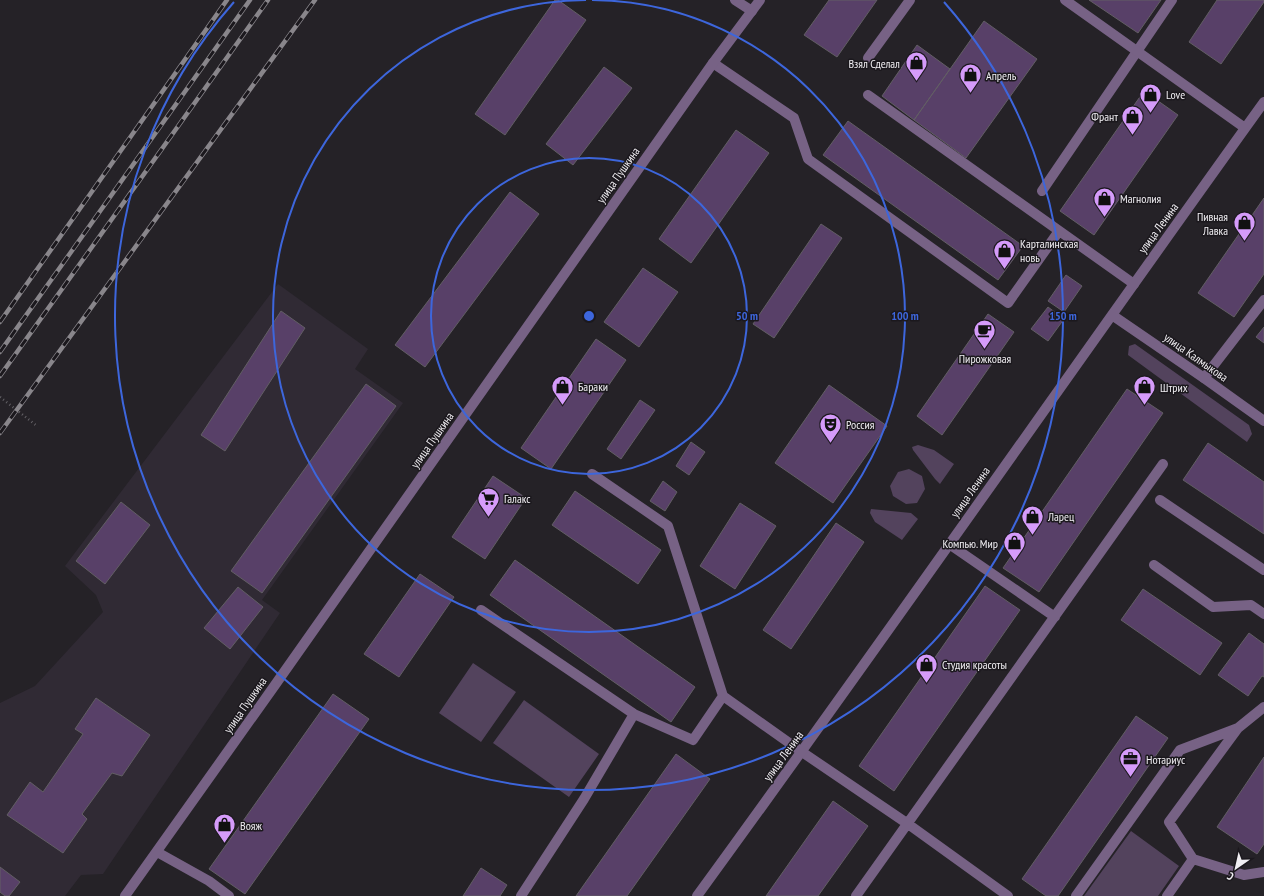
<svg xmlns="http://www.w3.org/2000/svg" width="1264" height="896" font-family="'PT Sans Narrow',sans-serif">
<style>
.built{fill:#302a34}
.green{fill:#53435d}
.building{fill:#584068;stroke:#625e64}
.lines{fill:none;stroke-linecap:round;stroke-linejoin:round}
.path{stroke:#676469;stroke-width:2.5;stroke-dasharray:1 3;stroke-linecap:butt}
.service{stroke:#776285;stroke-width:10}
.tertiary{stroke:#776285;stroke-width:10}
.rail-casing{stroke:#89868b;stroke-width:4.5}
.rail{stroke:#1b181d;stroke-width:3;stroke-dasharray:9;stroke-linecap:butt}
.ring{fill:none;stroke:#3d66dc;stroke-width:2}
.labels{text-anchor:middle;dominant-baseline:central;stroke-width:3;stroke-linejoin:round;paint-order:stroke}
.poi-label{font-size:12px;fill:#f0eef2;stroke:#1b181d;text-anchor:start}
.street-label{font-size:12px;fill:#f0eef2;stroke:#1b181d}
.centre{fill:#3d66dc;stroke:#1b181d;stroke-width:2}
.ring-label{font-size:12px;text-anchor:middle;font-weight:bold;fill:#3d66dc;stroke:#1b181d;stroke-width:3;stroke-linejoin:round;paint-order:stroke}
</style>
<rect width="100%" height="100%" fill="#252227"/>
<path class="built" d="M 278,284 L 368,349 L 355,369 L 403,403 L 262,600 L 280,613 L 103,874 L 81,875 L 65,896 L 0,896 L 0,703 L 35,686 L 103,612 L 96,595 L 65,566 Z"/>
<path class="green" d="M 1135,344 L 1249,425 L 1252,434 L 1247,442 L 1128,355 L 1129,346 Z
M 918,445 L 934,450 L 954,464 L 940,484 L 935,479 L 913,450 L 912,447 Z
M 909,469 L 922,476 L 925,489 L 917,503 L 906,504 L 893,496 L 890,486 L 898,472 Z
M 871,509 L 911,513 L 918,519 L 902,540 L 875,522 L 870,513 Z
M 473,663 L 516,692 L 481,742 L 439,713 Z
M 524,700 L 599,754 L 569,797 L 493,743 Z
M 1131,831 L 1179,866 L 1158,896 L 1084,896 Z"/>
<path class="building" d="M 555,0 L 558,0 L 586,20 L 505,135 L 475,114 Z
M 829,0 L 877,0 L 837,57 L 804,35 Z
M 1089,0 L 1161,0 L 1138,33 Z
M 1217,0 L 1264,0 L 1264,2 L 1221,64 L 1189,42 Z
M 984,21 L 1037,59 L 966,158 L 914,120 Z
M 917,45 L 950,69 L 914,120 L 882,96 Z
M 604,67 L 632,88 L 573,165 L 546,144 Z
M 1144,91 L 1178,115 L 1094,235 L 1060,211 Z
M 848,121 L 1023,246 L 998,280 L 823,155 Z
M 736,130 L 769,153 L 691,263 L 659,239 Z
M 510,192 L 539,214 L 425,367 L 395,345 Z
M 1264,198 L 1264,274 L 1234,317 L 1198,293 Z
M 821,224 L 842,238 L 774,338 L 753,324 Z
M 643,268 L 678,292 L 639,347 L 604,322 Z
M 1066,275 L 1082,286 L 1064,312 L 1048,301 Z
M 1048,307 L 1064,319 L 1048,341 L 1031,329 Z
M 281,311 L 305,328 L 225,451 L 201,435 Z
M 988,314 L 1014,332 L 942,435 L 917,416 Z
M 1264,327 L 1264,343 L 1256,337 Z
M 596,339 L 626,360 L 551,469 L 521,448 Z
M 366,384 L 396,406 L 262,593 L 231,571 Z
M 829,385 L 887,426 L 833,503 L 775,463 Z
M 1127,389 L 1163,413 L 1039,592 L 1003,568 Z
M 640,400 L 655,410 L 621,459 L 607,449 Z
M 691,442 L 705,452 L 689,475 L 676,466 Z
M 1208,443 L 1264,482 L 1264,534 L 1183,480 Z
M 493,476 L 526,498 L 485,559 L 452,537 Z
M 663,481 L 677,492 L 665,511 L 650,501 Z
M 575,491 L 661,550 L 638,584 L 552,525 Z
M 121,502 L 150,525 L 105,584 L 76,561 Z
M 740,503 L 776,526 L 735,589 L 700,566 Z
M 836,523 L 864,542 L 791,649 L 763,630 Z
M 515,560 L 695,687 L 671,722 L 490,595 Z
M 420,574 L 454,597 L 399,677 L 364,654 Z
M 985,586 L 1020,610 L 894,791 L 859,766 Z
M 238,587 L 263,607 L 230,649 L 204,628 Z
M 1143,589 L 1222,643 L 1200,675 L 1121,620 Z
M 1249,633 L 1264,644 L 1264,677 L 1262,676 L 1248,696 L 1218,675 Z
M 333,694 L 369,719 L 245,894 L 209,869 Z
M 96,698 L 150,735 L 122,776 L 112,773 L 82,814 L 87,819 L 63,853 L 7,815 L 30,782 L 43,792 L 83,734 L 75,729 Z
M 1136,716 L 1168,738 L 1058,896 L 1046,896 L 1022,879 Z
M 676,754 L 710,779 L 627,896 L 576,896 Z
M 1264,757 L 1264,844 L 1257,854 L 1217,827 Z
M 833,801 L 868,826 L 818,896 L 766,896 Z
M 0,867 L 20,882 L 9,896 L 5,896 L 0,892 Z
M 481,868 L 507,885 L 500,896 L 463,896 Z"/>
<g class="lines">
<path class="path" d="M 0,397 L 37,426"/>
<path class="service" d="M 735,0 L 752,11
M 868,58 L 910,0
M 713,63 L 794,118 L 808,159 L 1008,303 L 1059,231
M 868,95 L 1134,284
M 1042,191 L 1172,0
M 1204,378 L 1264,300
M 592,474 L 668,526 L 723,696 L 802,752 L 908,824 L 1008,896
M 1160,500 L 1264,570
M 949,544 L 1055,617
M 1154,565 L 1213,607 L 1251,605 L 1264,614
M 481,610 L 634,714 L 693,740 L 723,696
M 157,852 L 209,881 L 229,896
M 1193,859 L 1244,875 L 1264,872
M 521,896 L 584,799 L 634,714
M 856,896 L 1163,464
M 1076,896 L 1180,750 L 1238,728 L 1264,707
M 1167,896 L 1193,859 L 1169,822 L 1238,728"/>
<path class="tertiary" d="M 1065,0 L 1245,128
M 1112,315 L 1204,378 L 1264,421
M 125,896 L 275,685 L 713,63 L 760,0
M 697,896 C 889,633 1074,366 1264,102"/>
<defs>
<path id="rail" d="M 0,322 L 227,0
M 0,352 L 250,0
M 0,376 L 268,0
M 0,433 L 315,0"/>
</defs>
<use href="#rail" class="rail-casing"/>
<use href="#rail" class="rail"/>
</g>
<g class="ring">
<circle cx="589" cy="316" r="158"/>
<path d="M592 0A316 316 0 1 1 586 0"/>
<path d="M944 2A474 474 0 1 1 234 2"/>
</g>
<defs>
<symbol id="shop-pin" viewBox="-11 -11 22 30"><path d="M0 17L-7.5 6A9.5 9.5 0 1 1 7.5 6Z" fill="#d59bfa" stroke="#1b181d"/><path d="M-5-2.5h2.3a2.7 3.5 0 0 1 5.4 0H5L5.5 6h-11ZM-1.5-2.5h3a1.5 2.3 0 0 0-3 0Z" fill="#111"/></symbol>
<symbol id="cafe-pin" viewBox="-11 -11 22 30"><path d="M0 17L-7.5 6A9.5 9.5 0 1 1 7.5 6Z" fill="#d59bfa" stroke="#1b181d"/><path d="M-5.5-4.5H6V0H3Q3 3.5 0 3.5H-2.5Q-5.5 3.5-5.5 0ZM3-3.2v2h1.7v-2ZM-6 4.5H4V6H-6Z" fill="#111"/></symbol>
<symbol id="theatre-pin" viewBox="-11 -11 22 30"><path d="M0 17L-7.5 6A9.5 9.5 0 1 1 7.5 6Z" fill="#d59bfa" stroke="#1b181d"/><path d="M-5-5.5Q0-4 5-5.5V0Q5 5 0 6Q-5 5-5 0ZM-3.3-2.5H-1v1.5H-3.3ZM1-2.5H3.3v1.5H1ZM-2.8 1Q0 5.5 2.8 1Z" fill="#111"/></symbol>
<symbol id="supermarket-pin" viewBox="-11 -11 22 30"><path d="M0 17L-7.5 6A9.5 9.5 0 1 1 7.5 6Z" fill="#d59bfa" stroke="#1b181d"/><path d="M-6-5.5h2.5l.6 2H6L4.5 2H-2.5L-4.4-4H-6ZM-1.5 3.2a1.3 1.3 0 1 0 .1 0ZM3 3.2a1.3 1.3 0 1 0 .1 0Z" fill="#111"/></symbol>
<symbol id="office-pin" viewBox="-11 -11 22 30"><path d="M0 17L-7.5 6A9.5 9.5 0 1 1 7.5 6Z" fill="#d59bfa" stroke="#1b181d"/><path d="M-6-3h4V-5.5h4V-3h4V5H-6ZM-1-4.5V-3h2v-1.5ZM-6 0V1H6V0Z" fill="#111"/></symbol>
</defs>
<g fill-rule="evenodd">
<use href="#shop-pin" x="904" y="50" width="25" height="34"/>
<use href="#shop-pin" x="958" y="62" width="25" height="34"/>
<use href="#shop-pin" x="1138" y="82" width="25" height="34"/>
<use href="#shop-pin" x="1120" y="104" width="25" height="34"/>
<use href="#shop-pin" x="1092" y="186" width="25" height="34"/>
<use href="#shop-pin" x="1232" y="210" width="25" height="34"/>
<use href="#shop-pin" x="992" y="238" width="25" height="34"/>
<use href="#cafe-pin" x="972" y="318" width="25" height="34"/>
<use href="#shop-pin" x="550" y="374" width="25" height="34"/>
<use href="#shop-pin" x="1132" y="374" width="25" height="34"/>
<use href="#theatre-pin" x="818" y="412" width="25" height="34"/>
<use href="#supermarket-pin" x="476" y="486" width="25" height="34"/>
<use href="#shop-pin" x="1020" y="504" width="25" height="34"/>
<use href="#shop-pin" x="1002" y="530" width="25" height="34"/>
<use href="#shop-pin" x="914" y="652" width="25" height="34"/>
<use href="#office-pin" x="1118" y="746" width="25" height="34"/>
<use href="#shop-pin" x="212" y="812" width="25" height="34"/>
</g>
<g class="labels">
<g class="poi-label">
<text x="900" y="63" text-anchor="end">Взял Сделал</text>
<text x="986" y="75">Апрель</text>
<text x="1166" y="94">Love</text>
<text x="1118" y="116" text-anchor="end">Франт</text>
<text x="1120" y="198">Магнолия</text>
<text x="1228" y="216" text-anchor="end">Пивная<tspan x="1228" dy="14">Лавка</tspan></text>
<text x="1020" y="243">Карталинская<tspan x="1020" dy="14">новь</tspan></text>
<text x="985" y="358" text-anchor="middle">Пирожковая</text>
<text x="578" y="386">Бараки</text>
<text x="1160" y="387">Штрих</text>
<text x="846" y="424">Россия</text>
<text x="504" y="498">Галакс</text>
<text x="1048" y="516">Ларец</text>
<text x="998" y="543" text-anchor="end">Компью. Мир</text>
<text x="942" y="664">Студия красоты</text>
<text x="1146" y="759">Нотариус</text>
<text x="240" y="825">Вояж</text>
</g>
<g class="street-label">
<text transform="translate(618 175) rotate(-55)">улица Пушкина</text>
<text transform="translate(1158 228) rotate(-54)">улица Ленина</text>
<text transform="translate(1196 357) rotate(35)">улица Калмыкова</text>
<text transform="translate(432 440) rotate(-55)">улица Пушкина</text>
<text transform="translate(970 492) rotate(-55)">улица Ленина</text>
<text transform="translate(245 705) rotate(-55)">улица Пушкина</text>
<text transform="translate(783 756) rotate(-54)">улица Ленина</text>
</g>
</g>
<circle cx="589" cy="316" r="6" class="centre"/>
<g class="ring-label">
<text x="747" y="320">50 m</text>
<text x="905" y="320">100 m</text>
<text x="1063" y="320">150 m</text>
</g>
<g transform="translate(1236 868) rotate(214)" stroke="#1b181d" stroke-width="3" paint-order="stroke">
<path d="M0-3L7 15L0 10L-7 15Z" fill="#f0eef2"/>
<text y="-6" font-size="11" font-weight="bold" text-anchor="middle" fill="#f0eef2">С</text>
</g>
</svg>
